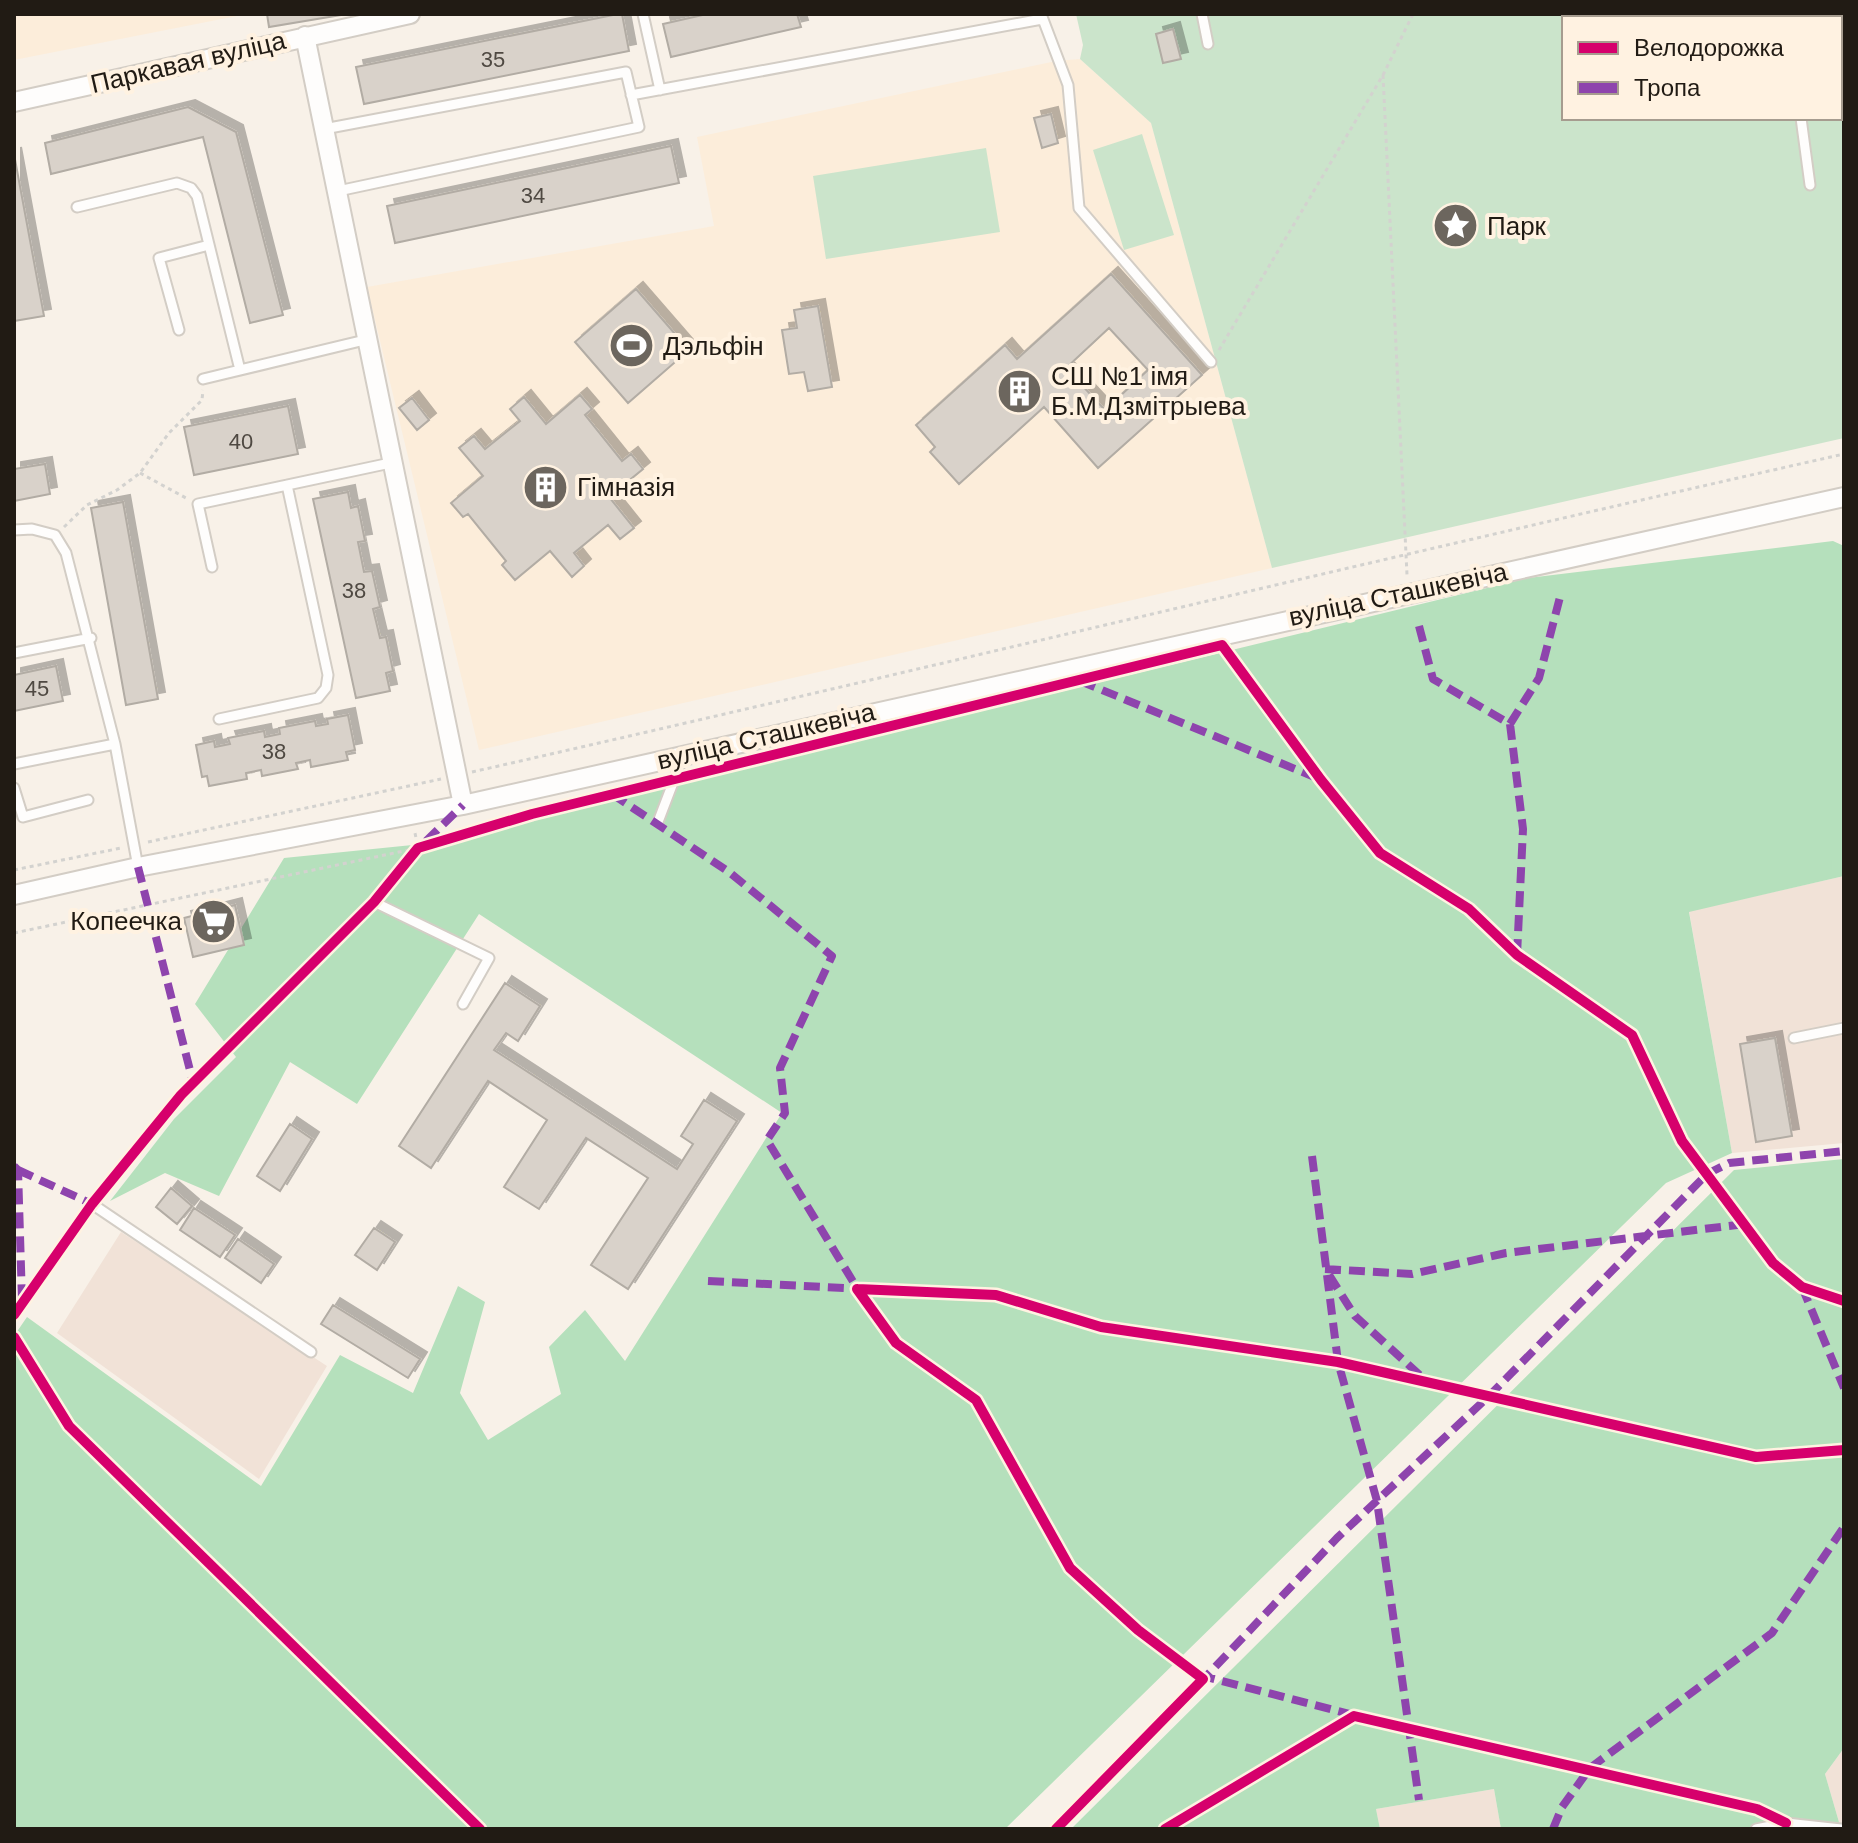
<svg xmlns="http://www.w3.org/2000/svg" width="1858" height="1843" font-family="Helvetica,sans-serif">
<style>
.built{fill:#fcedda}
.industrial{fill:#f1e2d7}
.green{fill:#cbe4cb}
.forest{fill:#b5e0bc}
.building{fill:#d9d2ca;stroke:#b2aca4;stroke-width:2;fill-rule:evenodd;filter:url(#shadow)}
.lines{fill:none;stroke-linecap:round;stroke-linejoin:round}
.lane-casing{stroke:#d3cdc5;stroke-width:13}
.street-casing{stroke:#d3cdc5;stroke-width:22}
.path{stroke:#d3d2cf;stroke-width:3;stroke-dasharray:4 4;stroke-linecap:butt}
.lane{stroke:#fefdfc;stroke-width:9}
.street{stroke:#fefdfc;stroke-width:18}
.quiet{stroke:#8e44ad;stroke-width:8;stroke-dasharray:16 8;stroke-linecap:butt}
.cycleway-casing{stroke:#fff2e1;stroke-width:15}
.cycleway{stroke:#d6006c;stroke-width:10}
.labels{text-anchor:middle;dominant-baseline:central;stroke-width:8;stroke-linejoin:round;paint-order:stroke}
.number-label{font-size:22px;fill:#4f4942}
.street-label{font-size:26px;fill:#211b14;stroke:#fff2e1}
.poi-label{font-size:26px;fill:#211b14;stroke:#fff2e1;text-anchor:start}
</style>
<defs>
<filter id="shadow"><feDropShadow dx="7" dy="-7" stdDeviation="0" flood-color="#0004"/></filter>
</defs>
<rect width="100%" height="100%" fill="#f8f1e8"/>
<path class="built" d="M 14,14 L 241,14 L 242,15 L 14,60 Z
M 1080,59 L 1151,123 L 1272,568 L 479,750 L 367,287 L 714,226 L 697,137 L 1056,61 Z"/>
<path class="industrial" d="M 1844,876 L 1844,1143 L 1732,1153 L 1689,911 Z
M 121,1232 L 327,1366 L 259,1479 L 57,1333 Z
M 1844,1748 L 1844,1829 L 1841,1829 L 1825,1774 Z
M 1494,1789 L 1501,1829 L 1380,1829 L 1376,1809 Z"/>
<path class="green" d="M 1076,14 L 1573,14 L 1574,18 L 1564,18 L 1564,118 L 1840,118 L 1840,59 L 1844,58 L 1844,438 L 1272,568 L 1151,123 L 1080,59 L 1083,45 Z
M 1142,134 L 1174,235 L 1124,250 L 1093,150 Z
M 986,148 L 1000,232 L 826,259 L 813,176 Z"/>
<path class="forest" d="M 1833,541 L 1844,546 L 1844,876 L 1689,912 L 1732,1153 L 1666,1183 L 1005,1829 L 14,1829 L 14,1336 L 27,1317 L 261,1486 L 340,1355 L 413,1393 L 458,1286 L 485,1302 L 460,1393 L 488,1440 L 561,1394 L 549,1347 L 585,1310 L 625,1361 L 782,1113 L 479,914 L 357,1104 L 290,1062 L 219,1196 L 165,1173 L 110,1201 L 174,1119 L 236,1057 L 195,1004 L 284,858 L 442,842 L 1528,578 Z
M 1844,1159 L 1844,1748 L 1825,1774 L 1841,1829 L 1501,1829 L 1494,1789 L 1376,1809 L 1380,1829 L 1071,1829 L 1734,1170 Z"/>
<path class="building" d="M 267,14 L 347,14 L 269,27 Z
M 618,14 L 622,14 L 629,51 L 364,104 L 356,67 Z
M 707,14 L 797,14 L 801,27 L 671,57 L 663,24 Z
M 1173,29 L 1181,59 L 1163,63 L 1156,34 Z
M 188,107 L 236,132 L 283,315 L 250,323 L 203,137 L 51,174 L 45,143 Z
M 1051,114 L 1058,143 L 1042,148 L 1034,118 Z
M 671,146 L 679,183 L 395,243 L 387,206 Z
M 14,154 L 44,316 L 14,321 Z
M 1111,274 L 1202,375 L 1098,468 L 1044,407 L 959,484 L 930,452 L 935,447 L 916,425 L 1005,345 L 1017,359 ZM 1109,328 L 1148,370 L 1105,410 L 1066,368 Z
M 636,289 L 689,350 L 628,403 L 575,342 Z
M 818,306 L 832,387 L 808,391 L 804,372 L 789,374 L 782,330 L 797,328 L 794,310 Z
M 580,395 L 592,409 L 585,415 L 622,461 L 631,454 L 643,469 L 609,497 L 634,528 L 620,539 L 608,525 L 574,553 L 584,566 L 572,577 L 550,551 L 515,580 L 502,565 L 506,561 L 468,514 L 463,517 L 451,503 L 483,476 L 459,448 L 474,436 L 485,449 L 520,421 L 510,409 L 524,397 L 546,424 Z
M 412,398 L 429,420 L 417,430 L 399,408 Z
M 288,406 L 298,454 L 194,475 L 184,427 Z
M 45,464 L 50,494 L 14,501 L 14,469 Z
M 348,492 L 351,508 L 358,506 L 365,541 L 358,542 L 364,572 L 372,571 L 380,607 L 373,609 L 380,638 L 386,637 L 393,671 L 386,673 L 390,691 L 356,698 L 313,499 Z
M 123,502 L 158,699 L 126,705 L 91,508 Z
M 56,666 L 63,701 L 14,711 L 14,675 Z
M 348,715 L 355,750 L 346,752 L 348,760 L 311,767 L 310,760 L 296,763 L 298,769 L 262,776 L 261,770 L 246,773 L 247,779 L 209,786 L 207,776 L 202,777 L 196,745 L 214,741 L 215,747 L 230,744 L 228,738 L 264,731 L 265,737 L 280,734 L 279,728 L 315,721 L 316,726 L 328,724 L 327,719 Z
M 235,905 L 244,945 L 193,957 L 184,918 Z
M 505,983 L 540,1006 L 518,1041 L 506,1033 L 494,1050 L 677,1169 L 693,1144 L 681,1136 L 704,1100 L 737,1121 L 628,1289 L 591,1265 L 648,1178 L 586,1138 L 539,1209 L 504,1187 L 547,1120 L 488,1081 L 431,1168 L 399,1146 Z
M 1775,1038 L 1792,1136 L 1756,1142 L 1740,1044 Z
M 290,1124 L 312,1139 L 280,1191 L 257,1176 Z
M 171,1188 L 192,1206 L 177,1224 L 156,1207 Z
M 194,1208 L 235,1235 L 220,1257 L 180,1230 Z
M 374,1228 L 395,1242 L 377,1270 L 355,1255 Z
M 238,1239 L 274,1264 L 261,1283 L 225,1258 Z
M 333,1305 L 420,1359 L 408,1378 L 321,1324 Z"/>
<g class="lines">
<defs>
<path id="lane" d="M 643,14 L 660,90
M 1041,14 L 1068,85 L 1079,208 L 1211,362
M 1202,14 L 1208,44
M 1840,71 L 1844,70
M 631,95 L 1042,19
M 1801,118 L 1810,185
M 324,129 L 626,72 L 639,127 L 338,191
M 77,207 L 177,183 L 191,188 L 197,196 L 240,370
M 179,330 L 159,258 L 209,245
M 203,379 L 369,339
M 14,530 L 32,529 L 55,535 L 66,553 L 115,744 L 138,867
M 212,567 L 198,504 L 395,462
M 14,653 L 91,638
M 219,719 L 318,698 L 326,688 L 328,675 L 287,485
M 14,764 L 115,744
M 14,788 L 23,817 L 88,800
M 658,822 L 684,754
M 374,902 L 489,958 L 463,1004
M 1794,1038 L 1844,1028
M 92,1204 L 311,1352
M 1756,1829 L 1786,1823 L 1841,1829"/>
<path id="street" d="M 305,36 L 463,805
M 14,102 L 410,14
M 14,895 L 138,867 L 463,805 L 1844,497"/>
</defs>
<use href="#lane" class="lane-casing"/>
<use href="#street" class="street-casing"/>
<path class="path" d="M 1714,18 L 1715,18
M 1383,75 L 1407,575
M 1219,350 L 1383,75 L 1413,14
M 140,473 L 186,498
M 64,527 L 87,505 L 117,490 L 140,473 L 169,433 L 202,400 L 203,390
M 472,772 C 930,668 1386,557 1844,454
M 148,842 L 441,779
M 418,848 L 658,783
M 14,870 L 121,848
M 14,933 L 418,848 L 415,833"/>
<use href="#lane" class="lane"/>
<use href="#street" class="street"/>
<path class="quiet" d="M 1419,626 L 1433,679 L 1510,724 L 1523,829 L 1517,955
M 1080,681 L 1317,778
M 1510,724 L 1539,678 L 1560,597
M 612,794 L 729,872 L 832,956 L 780,1068 L 785,1113 L 767,1140 L 860,1293
M 426,841 L 463,805
M 138,867 L 193,1082
M 1312,1156 L 1338,1362 L 1377,1501 L 1419,1800
M 14,1166 L 18,1170 L 22,1300
M 18,1170 L 92,1204
M 1325,1269 L 1412,1274 L 1506,1253 L 1745,1224
M 1329,1275 L 1355,1316 L 1423,1378
M 708,1281 L 863,1289
M 1802,1287 L 1844,1388
M 1199,1675 L 1357,1716
M 1199,1684 L 1337,1538 L 1488,1397 L 1707,1174 L 1729,1163 L 1844,1151
M 1553,1829 L 1562,1807 L 1590,1768 L 1772,1633 L 1844,1527"/>
<defs>
<path id="cycleway" d="M 857,1289 L 996,1295 L 1101,1327 L 1338,1362 L 1756,1457 L 1844,1450
M 857,1289 L 896,1343 L 976,1400 L 1070,1568 L 1138,1630 L 1203,1679 L 1056,1829
M 14,1315 L 92,1204 L 181,1095 L 374,902 L 418,848 L 532,814 L 1222,645 L 1321,780 L 1380,853 L 1469,909 L 1517,955 L 1632,1035 L 1682,1141 L 1773,1263 L 1802,1287 L 1844,1301
M 14,1337 L 69,1426 L 480,1829
M 1165,1829 L 1354,1716 L 1757,1809 L 1786,1823"/>
</defs>
<use href="#cycleway" class="cycleway-casing"/>
<use href="#cycleway" class="cycleway"/>
</g>
<defs>
<symbol id="sight-disc" viewBox="-11 -11 22 22"><circle r="9.5" fill="#6c665e" stroke="#fff2e1"/><path d="M0-6L1.8-2.2L6-1.7L2.9 1.2L3.7 5.4L0 3.3L-3.7 5.4L-2.9 1.2L-6-1.7L-1.8-2.2Z" fill="#fff"/></symbol>
<symbol id="stadium-disc" viewBox="-11 -11 22 22"><circle r="9.5" fill="#6c665e" stroke="#fff2e1"/><path d="M0-5a6.5 5 0 1 0 0 10a6.5 5 0 1 0 0-10ZM-3.5-1.8h7v3.6h-7Z" fill="#fff"/></symbol>
<symbol id="building-disc" viewBox="-11 -11 22 22"><circle r="9.5" fill="#6c665e" stroke="#fff2e1"/><path d="M-4-6H4V6H1V3H-1V6H-4ZM-2.5-4.3h1.7v1.8h-1.7ZM.8-4.3h1.7v1.8H.8ZM-2.5-1h1.7V.8h-1.7ZM.8-1h1.7V.8H.8Z" fill="#fff"/></symbol>
<symbol id="supermarket-disc" viewBox="-11 -11 22 22"><circle r="9.5" fill="#6c665e" stroke="#fff2e1"/><path d="M-6-5.5h2.5l.6 2H6L4.5 2H-2.5L-4.4-4H-6ZM-1.5 3.2a1.3 1.3 0 1 0 .1 0ZM3 3.2a1.3 1.3 0 1 0 .1 0Z" fill="#fff"/></symbol>
</defs>
<g fill-rule="evenodd">
<use href="#sight-disc" x="1430" y="200" width="51" height="51"/>
<use href="#stadium-disc" x="606" y="320" width="51" height="51"/>
<use href="#building-disc" x="994" y="366" width="51" height="51"/>
<use href="#building-disc" x="520" y="462" width="51" height="51"/>
<use href="#supermarket-disc" x="188" y="896" width="51" height="51"/>
</g>
<g class="labels">
<g class="number-label">
<text x="493" y="59">35</text>
<text x="533" y="195">34</text>
<text x="241" y="441">40</text>
<text x="354" y="590">38</text>
<text x="37" y="688">45</text>
<text x="274" y="751">38</text>
</g>
<g class="street-label">
<text transform="translate(188 62) rotate(-13)">Паркавая вуліца</text>
<text transform="translate(1398 594) rotate(-12)">вуліца Сташкевіча</text>
<text transform="translate(766 736) rotate(-13)">вуліца Сташкевіча</text>
</g>
<g class="poi-label">
<text x="1487" y="226">Парк</text>
<text x="663" y="346">Дэльфін</text>
<text x="1051" y="376">СШ №1 імя<tspan x="1051" dy="30">Б.М.Дзмітрыева</tspan></text>
<text x="577" y="487">Гімназія</text>
<text x="182" y="921" text-anchor="end">Копеечка</text>
</g>
</g>
<rect width="1858" height="1843" fill="none" stroke="#211b14" stroke-width="32"/>
<rect x="1562" y="16" width="280" height="104" fill="#fff2e1" stroke="#a69c8f" stroke-width="2"/>
<rect x="1578" y="42" width="40" height="12" fill="#d6006c" stroke="#a69c8f" stroke-width="2"/>
<text x="1634" y="56" font-size="24" fill="#211b14">Велодорожка</text>
<rect x="1578" y="82" width="40" height="12" fill="#8e44ad" stroke="#a69c8f" stroke-width="2"/>
<text x="1634" y="96" font-size="24" fill="#211b14">Тропа</text>
</svg>
